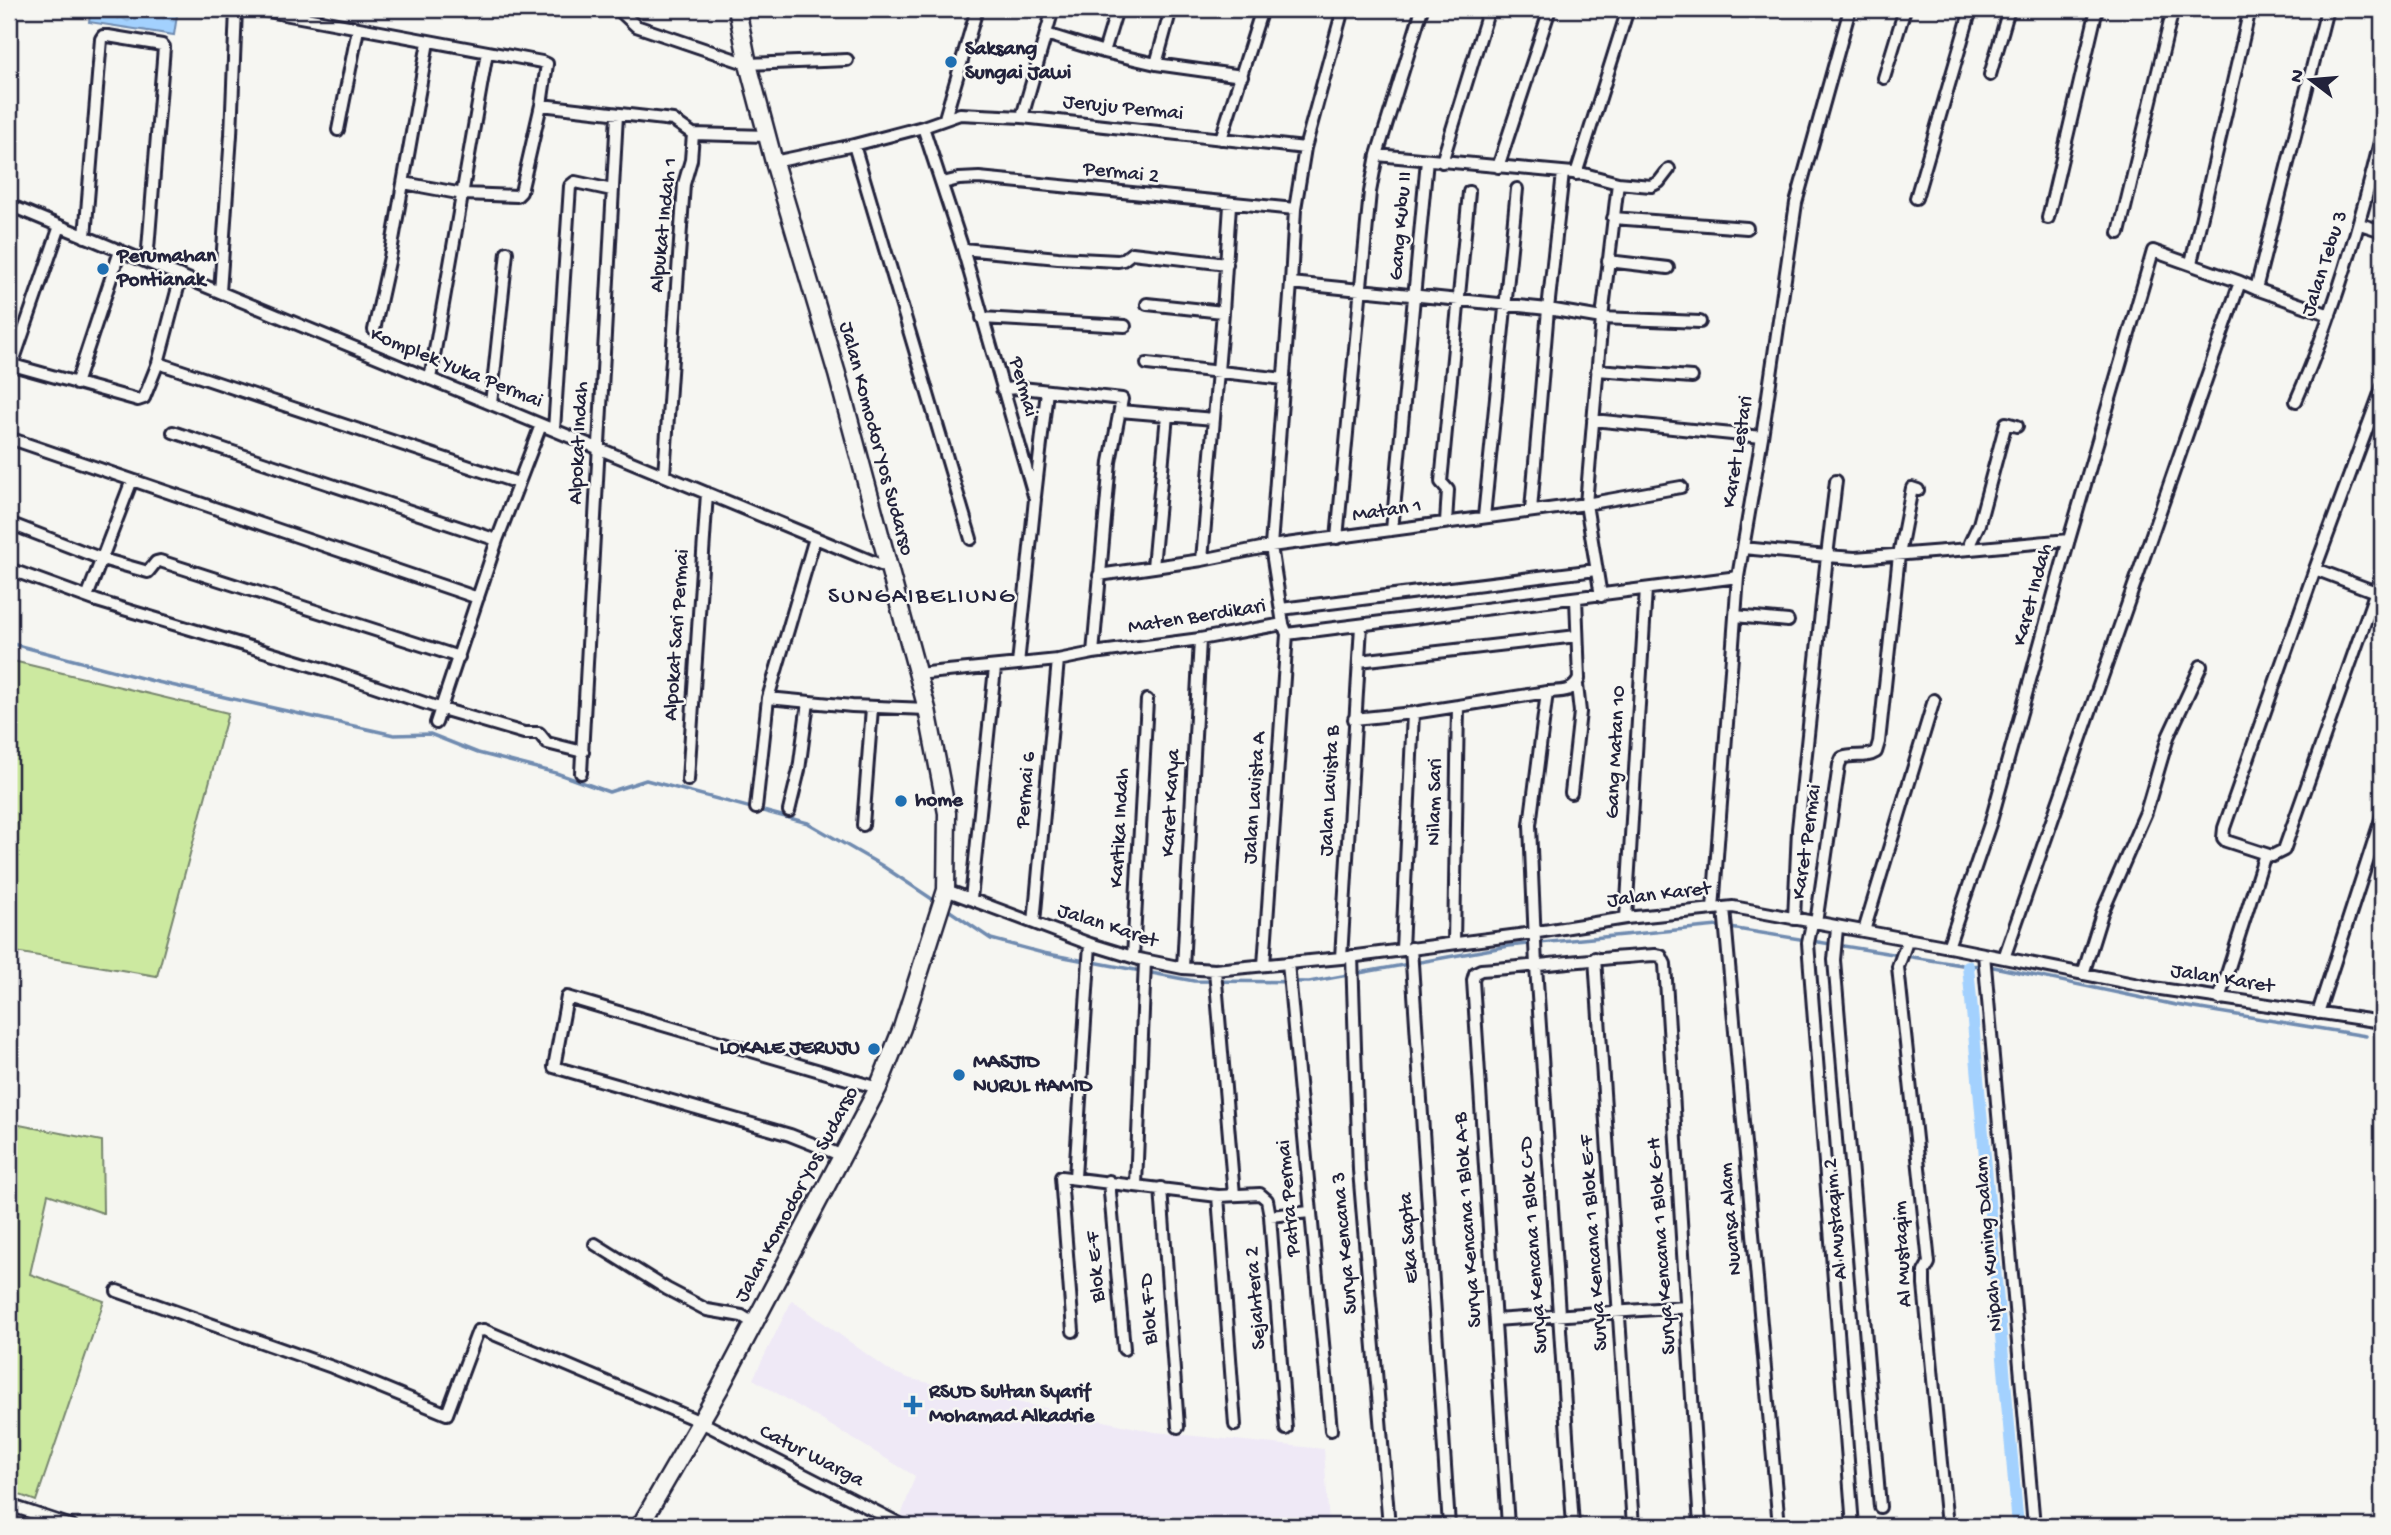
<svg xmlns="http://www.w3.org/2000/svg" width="2391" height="1535" font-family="'Gochi Hand',sans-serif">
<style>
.built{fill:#efe9f6}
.grass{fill:#cce9a0;stroke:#77866e;stroke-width:2}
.water{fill:url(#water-ripples);stroke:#6f8bb0;stroke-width:2}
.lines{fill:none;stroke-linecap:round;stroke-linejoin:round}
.stream{stroke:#6f8bb0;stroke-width:3.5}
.canal{stroke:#a3d1fe;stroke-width:12}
.street-casing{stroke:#22223b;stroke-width:16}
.secondary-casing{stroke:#22223b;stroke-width:21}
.street{stroke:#f6f6f2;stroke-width:10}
.secondary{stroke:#f6f6f2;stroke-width:16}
.poi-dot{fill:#1f6fb2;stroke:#f6f6f2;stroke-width:2.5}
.labels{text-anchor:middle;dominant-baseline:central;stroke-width:5;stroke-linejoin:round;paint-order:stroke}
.poi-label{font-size:21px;font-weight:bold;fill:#22223b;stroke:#f6f6f2;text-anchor:start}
.street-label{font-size:21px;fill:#22223b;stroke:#f6f6f2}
.quarter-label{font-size:24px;letter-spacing:2px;fill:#22223b;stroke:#f6f6f2}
</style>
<defs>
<pattern id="water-ripples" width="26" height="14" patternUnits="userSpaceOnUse" patternTransform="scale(1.75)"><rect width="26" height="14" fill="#a3d1fe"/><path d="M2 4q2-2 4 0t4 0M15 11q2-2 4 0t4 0" fill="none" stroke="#8cb3db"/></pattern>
</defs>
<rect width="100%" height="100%" fill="#f6f6f2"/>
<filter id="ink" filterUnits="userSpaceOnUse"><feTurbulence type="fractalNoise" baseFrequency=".0143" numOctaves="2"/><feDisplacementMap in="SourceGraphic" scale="14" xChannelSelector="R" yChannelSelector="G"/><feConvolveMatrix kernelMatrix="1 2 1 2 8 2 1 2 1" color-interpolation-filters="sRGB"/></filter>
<g filter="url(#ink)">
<path class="built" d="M 792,1300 L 890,1371 L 911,1379 L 1155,1432 L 1324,1449 L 1329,1526 L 923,1526 L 901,1516 L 915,1476 L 753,1379 Z"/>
<path class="grass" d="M 9,660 L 228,713 L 157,976 L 9,951 Z
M 9,1123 L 102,1141 L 103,1213 L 48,1194 L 30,1274 L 104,1301 L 36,1501 L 9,1491 Z"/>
<path class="water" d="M 91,9 L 178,9 L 174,35 L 89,22 Z"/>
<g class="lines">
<path class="stream" d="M 9,643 L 153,681 L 394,735 L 430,734 L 478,753 L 556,773 L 609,792 L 646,780 L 808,823 L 881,865 L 938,903
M 944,907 L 991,939 L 1043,953 L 1085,961
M 1093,962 L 1194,981 L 1309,982 L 1509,946 L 1718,926 L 1968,966 L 1984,965 L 2176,1005 L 2366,1036"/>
<path class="canal" d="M 1968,966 L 2018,1526"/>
<defs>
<path id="street" d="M 257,9 L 542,62 L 547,64 L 541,105 L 521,192 L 517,196 L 463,194 L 404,183
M 613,9 L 620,11 L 636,26 L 748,64 L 847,60
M 1046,34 L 1104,52 L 1156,64 L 1242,76
M 1104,52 L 1117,9
M 1156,64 L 1171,9
M 1990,75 L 2009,9
M 1884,78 L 1905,9
M 541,105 L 673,120 L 693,134 L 691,160 L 684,184 L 664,475
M 1022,117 L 1053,9
M 945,118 L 977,9
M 923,127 L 963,249 L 1035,499 L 1018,664
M 338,130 L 358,29
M 693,134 L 767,136
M 1221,139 L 1262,9
M 854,145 L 971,539
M 1377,155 L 1584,174 L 1618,183 L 1651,186 L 1659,182 L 1669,169
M 774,162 L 854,145 L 923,127 L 960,114 L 1022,117 L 1305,148
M 1442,162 L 1489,9
M 1498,167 L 1550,9
M 1576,174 L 1628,9
M 943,183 L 959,179 L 979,178 L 1295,209
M 1916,198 L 1971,9
M 9,205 L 888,568
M 1613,218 L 1747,228
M 2048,218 L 2097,9
M 2360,224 L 2382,231
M 2119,233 L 2173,9
M 85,237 L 101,39 L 103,36 L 108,36 L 162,45 L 164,47 L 147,262
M 963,249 L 1058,258 L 1118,261 L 1123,260 L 1132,253 L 1227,264
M 1608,261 L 1668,268
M 2191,263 L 2250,9
M 1291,283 L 1548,309 L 1602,318 L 1700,322
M 2256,289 L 2330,315
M 220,292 L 231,135 L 236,9
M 1147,304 L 1223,312
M 982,318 L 1125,326
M 374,330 L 390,257 L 428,42
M 158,363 L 518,483
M 9,364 L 138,400 L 144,398 L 158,363 L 181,276
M 1147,364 L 1284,379
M 12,365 L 60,226
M 1597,370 L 1692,377
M 430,379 L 487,52
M 76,384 L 120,251
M 2382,388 L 2315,569 L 2224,828 L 2223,838 L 2226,841 L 2272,856 L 2284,850 L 2382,574
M 1002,389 L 1022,388 L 1122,399 L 1110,462 L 1093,653
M 2296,401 C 2334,315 2360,225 2382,134
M 491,404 L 507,252
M 1120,411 L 1214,419
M 1593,420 L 1762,437
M 554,430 L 570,186 L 575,182 L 612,190
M 173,432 L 497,540
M 9,438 L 478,598
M 1035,496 L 1047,391
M 1531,510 L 1548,309 L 1563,173
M 1484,517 L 1517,189
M 1446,522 L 1448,490 L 1441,482 L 1469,192
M 9,523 L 102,559 L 148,572 L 156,562 L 160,561 L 459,657
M 1392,530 L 1427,160
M 1337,538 L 1370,192 L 1377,155 L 1422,9
M 1743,548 L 1827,556 L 1836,481
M 1970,549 L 2069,540
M 1202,560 L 1223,312 L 1230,205
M 1153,567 L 1167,415
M 9,569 L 97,601 L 327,670 L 442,709 L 524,733 L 539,733 L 547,743 L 583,752
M 2315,569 L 2381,594
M 1099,575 L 1202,560 L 1271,546 L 1586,504 L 1681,487
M 1601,596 L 1586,504 L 1602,318 L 1618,183
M 87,597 L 132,480
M 1281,609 L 1596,570
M 1735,616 L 1788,621
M 1283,624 L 1271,546 L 1291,283 L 1295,209 L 1305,148 L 1343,9
M 1359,661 L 1577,636
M 917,674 L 1058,660 L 1093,653 L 1200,639 L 1283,624 L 1287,634 L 1738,577
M 768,698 L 852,706 L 927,709
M 1458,706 L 1547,692
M 1413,713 L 1458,706 L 1454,943
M 1354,719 L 1413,713 L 1402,949
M 436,723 L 497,540 L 541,425
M 581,773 L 617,115
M 688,780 L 707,493
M 1571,793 L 1580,712 L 1577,685
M 756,808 L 768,698 L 815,538
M 789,811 L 799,770 L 808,702
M 863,825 L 872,708
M 946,890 L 1090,944 L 1139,959 L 1183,968 L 1215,970 L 1341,958 L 1519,935 L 1626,918 L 1733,907 L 1939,945 L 2154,988 L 2382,1022
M 971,899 L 995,668
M 1724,908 L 1779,1526
M 1713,909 L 1738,577 L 1762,437 L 1796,203 L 1850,9
M 1626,918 L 1646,589
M 1794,919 L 1798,829 L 1827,556 L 1855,558 L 1970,549 L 1970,543 L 1979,524 L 2006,423 L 2017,426
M 1034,923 L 1058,660
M 1812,923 L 1808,943 L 1853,1526
M 1816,923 L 1839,765 L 1842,758 C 1854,753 1865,759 1876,752 L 1879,742 L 1899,555 L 1912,488 L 1918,490
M 1837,928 L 1834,960 L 1880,1507
M 1864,931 L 1934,700
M 1908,939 L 1898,967 L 1929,1263 L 1924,1272 L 1924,1285 L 1947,1526
M 1948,947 L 1991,821 L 2068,543 L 2153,251 L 2240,282
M 1411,948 L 1449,1526
M 1984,954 L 2034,1526
M 1352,956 L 1359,1170 L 1389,1526
M 1133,957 L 1147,700
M 1341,958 L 1361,626
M 1595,958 L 1633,1526
M 2004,958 L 2240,282 L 2256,289 L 2327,9
M 1288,963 L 1331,1430
M 1264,965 L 1287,634
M 1183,968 L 1200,639
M 1215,970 L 1234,1195
M 2083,974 L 2102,913 L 2146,812 L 2168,737 L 2201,666
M 2219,999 L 2265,854
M 2318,1013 L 2382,816
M 843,1156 L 790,1135 L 554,1067 L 567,997 L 878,1088
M 1075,1177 L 1090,944
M 1109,1181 L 1124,1349
M 1136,1185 L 1145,961
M 1161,1188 L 1178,1427
M 1270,1216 L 1310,1212
M 595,1244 L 667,1289 L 707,1310 L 742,1316 L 755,1324
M 117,1291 L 332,1367 L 447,1414 L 476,1336 L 478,1331 L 484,1330 L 701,1422 L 904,1526
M 1495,1320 L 1686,1307
M 1073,1331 L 1061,1177 L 1218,1196
M 1235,1425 L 1218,1196 L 1260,1194 L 1267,1200 L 1270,1216 L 1286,1429
M 9,1505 L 72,1526
M 1508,1526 L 1473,980 L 1475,973 L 1481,970 C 1539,966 1597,958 1655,955 L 1661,956 L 1665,964 L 1700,1526
M 1573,1526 L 1536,966 L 1530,825 L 1547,692 C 1560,691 1573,693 1579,679 L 1576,598"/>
<path id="secondary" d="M 640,1526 L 720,1388 L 878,1088 L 902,1028 L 946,890 L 947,813 L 927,709 L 837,374 L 774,162 L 748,64 L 737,9"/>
</defs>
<use href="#street" class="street-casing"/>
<use href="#secondary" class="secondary-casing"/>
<use href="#street" class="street"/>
<use href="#secondary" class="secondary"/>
</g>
</g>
<g class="poi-dot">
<circle cx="951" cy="62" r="7"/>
<circle cx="103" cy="269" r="7"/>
<circle cx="901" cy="801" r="7"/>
<circle cx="874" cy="1049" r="7"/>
<circle cx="959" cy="1075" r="7"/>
<path d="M909.5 1394.5h7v7h7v7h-7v7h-7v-7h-7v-7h7z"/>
</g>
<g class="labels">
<g class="poi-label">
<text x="965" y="50">Saksang<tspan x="965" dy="24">Sungai Jawi</tspan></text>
<text x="117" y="257">Perumahan<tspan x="117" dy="24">Pontianak</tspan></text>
<text x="915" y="801">home</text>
<text x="860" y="1049" text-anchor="end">LOKALE JERUJU</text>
<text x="973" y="1063">MASJID<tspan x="973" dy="24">NURUL HAMID</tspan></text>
<text x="929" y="1393">RSUD Sultan Syarif<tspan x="929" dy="24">Mohamad Alkadrie</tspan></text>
</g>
<g class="street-label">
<text transform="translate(1123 109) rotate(6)">Jeruju Permai</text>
<text transform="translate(1121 174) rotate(6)">Permai 2</text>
<text transform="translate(665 225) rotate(-84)">Alpukat Indah 1</text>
<text transform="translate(1402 226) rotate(-85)">Gang Kubu II</text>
<text transform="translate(2326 264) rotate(-72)">Jalan Tebu 3</text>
<text transform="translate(456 369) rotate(22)">Komplek Yuka Permai</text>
<text transform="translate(1022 387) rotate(74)">Permai</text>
<text transform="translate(875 439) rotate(75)">Jalan Komodor Yos Sudarso</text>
<text transform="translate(580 443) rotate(-87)">Alpokat Indah</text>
<text transform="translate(1739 452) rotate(-81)">Karet Lestari</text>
<text transform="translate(1387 512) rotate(-8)">Matan 1</text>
<text transform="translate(2034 595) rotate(-75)">Karet Indah</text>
<text transform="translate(1197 618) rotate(-9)">Maten Berdikari</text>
<text transform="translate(678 635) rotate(-86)">Alpokat Sari Permai</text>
<text transform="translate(1617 752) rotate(-87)">Gang Matan 10</text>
<text transform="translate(1027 790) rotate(-85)">Permai 6</text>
<text transform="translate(1331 791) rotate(-87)">Jalan Lavista B</text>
<text transform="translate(1256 798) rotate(-86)">Jalan Lavista A</text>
<text transform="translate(1436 802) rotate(-89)">Nilam Sari</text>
<text transform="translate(1172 803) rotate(-87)">Karet Karya</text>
<text transform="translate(1121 828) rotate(-87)">Kartika Indah</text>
<text transform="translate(1808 842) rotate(-82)">Karet Permai</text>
<text transform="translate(1659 896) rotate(-7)">Jalan Karet</text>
<text transform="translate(1107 927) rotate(18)">Jalan Karet</text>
<text transform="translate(2222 980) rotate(9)">Jalan Karet</text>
<text transform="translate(798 1195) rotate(-62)">Jalan Komodor Yos Sudarso</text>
<text transform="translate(1290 1198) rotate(-95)">Patra Permai</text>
<text transform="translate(1732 1219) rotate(-95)">Nuansa Alam</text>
<text transform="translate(1837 1219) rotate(-95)">Al Mustaqim 2</text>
<text transform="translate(1469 1220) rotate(-94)">Surya Kencana 1 Blok A-B</text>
<text transform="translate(1410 1238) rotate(-94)">Eka Sapta</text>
<text transform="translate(1346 1243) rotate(-95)">Surya Kencana 3</text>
<text transform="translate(1595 1243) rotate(-94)">Surya Kencana 1 Blok E-F</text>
<text transform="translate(1990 1244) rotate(-95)">Nipah Kuning Dalam</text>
<text transform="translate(1535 1245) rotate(-94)">Surya Kencana 1 Blok C-D</text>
<text transform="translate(1663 1246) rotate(-94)">Surya Kencana 1 Blok G-H</text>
<text transform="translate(1904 1254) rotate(-93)">Al Mustaqim</text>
<text transform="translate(1097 1267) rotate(-95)">Blok E-F</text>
<text transform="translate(1257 1298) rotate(-94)">Sejahtera 2</text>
<text transform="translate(1150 1309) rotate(-94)">Blok F-D</text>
<text transform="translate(811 1457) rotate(27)">Catur Warga</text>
</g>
<g class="quarter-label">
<text x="922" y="597">SUNGAIBELIUNG</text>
</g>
</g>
<rect width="2391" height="1535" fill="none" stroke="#f6f6f2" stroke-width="35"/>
<rect x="18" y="18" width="2356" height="1500" fill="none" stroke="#22223b" stroke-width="2.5" filter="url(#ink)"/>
<g transform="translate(2311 80) rotate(286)" stroke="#f6f6f2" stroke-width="5" paint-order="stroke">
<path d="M0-5L12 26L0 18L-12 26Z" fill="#22223b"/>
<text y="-10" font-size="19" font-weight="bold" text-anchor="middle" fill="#22223b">N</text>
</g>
</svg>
